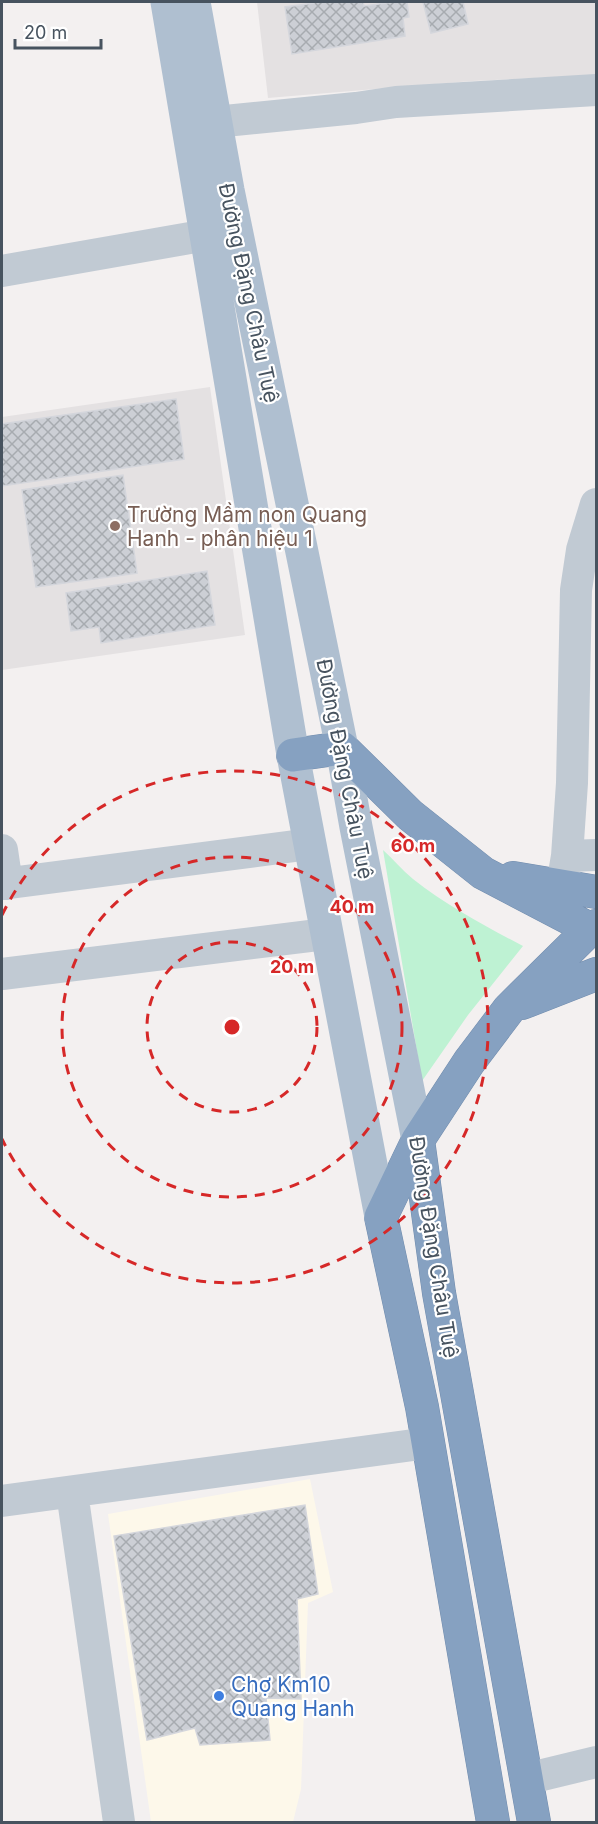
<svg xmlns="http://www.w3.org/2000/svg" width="598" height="1824" font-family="Inter,sans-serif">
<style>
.commercial{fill:#fdf8ea}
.education{fill:#e4e1e2}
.grass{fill:#bef2d3}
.building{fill:url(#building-cross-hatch);stroke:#d4d6dc;stroke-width:1.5}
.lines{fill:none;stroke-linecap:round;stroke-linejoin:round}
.highway-casing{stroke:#718cad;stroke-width:34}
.minor{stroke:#c1cad3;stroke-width:32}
.major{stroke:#afbfd0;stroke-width:33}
.highway{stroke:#86a1c1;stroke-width:33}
.ring{fill:none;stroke:#d62828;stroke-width:3;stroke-dasharray:10 8}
.education-dot{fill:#8d6e63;stroke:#fff;stroke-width:2}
.shop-dot{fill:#3f7fe0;stroke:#fff;stroke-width:2}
.labels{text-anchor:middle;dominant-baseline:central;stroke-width:4.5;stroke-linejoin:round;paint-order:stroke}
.street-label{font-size:21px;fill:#47535f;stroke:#fff}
.education-label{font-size:21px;fill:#785e54;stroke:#fff;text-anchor:start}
.shop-label{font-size:21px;fill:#366cbe;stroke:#fff;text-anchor:start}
.centre{fill:#d62828;stroke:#fff;stroke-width:3}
.ring-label{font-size:18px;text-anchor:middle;font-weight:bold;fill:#d62828;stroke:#fff;stroke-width:4.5;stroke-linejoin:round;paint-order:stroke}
</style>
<defs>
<pattern id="building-cross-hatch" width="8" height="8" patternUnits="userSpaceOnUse" patternTransform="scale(1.5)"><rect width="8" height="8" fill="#cccfd5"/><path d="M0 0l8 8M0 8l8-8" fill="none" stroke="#a7abb0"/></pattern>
</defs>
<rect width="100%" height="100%" fill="#f3f0f0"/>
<path class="commercial" d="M 310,1479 L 333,1592 L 308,1603 L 301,1789 L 293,1822 L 151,1822 L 108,1514 Z"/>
<path class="education" d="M 257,2 L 596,2 L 596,75 L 472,81 L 268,98 Z
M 210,387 L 245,635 L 2,670 L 2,417 Z"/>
<path class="grass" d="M 383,850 C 393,859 402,870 413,879 C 447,906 485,926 523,946 L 468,1015 L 422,1081 Z"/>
<path class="building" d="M 314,2 L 363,2 L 364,6 L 394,2 L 407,2 L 409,17 L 403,18 L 405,36 L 292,54 L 285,7 L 314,3 Z
M 423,2 L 463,2 L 468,24 L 431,33 Z
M 176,399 L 184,459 L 2,486 L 2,424 Z
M 123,475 L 137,573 L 36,587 L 22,490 Z
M 207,571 L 215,625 L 101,643 L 99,627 L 71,631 L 66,593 Z
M 305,1505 L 318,1594 L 297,1599 L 301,1699 L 266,1698 L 270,1740 L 200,1745 L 195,1728 L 147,1740 L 114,1536 Z"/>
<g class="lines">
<defs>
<path id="highway" d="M 293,755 L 342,748 L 410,815 L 483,873 L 590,929 L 596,930
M 513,878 L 596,892
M 522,1003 L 596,974
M 418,1140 L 439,1293 L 534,1822
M 493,1822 L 422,1407 L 381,1217 L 418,1140 L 469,1062 L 509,1009 L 590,929 L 596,926"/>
</defs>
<use href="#highway" class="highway-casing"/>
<path class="minor" d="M 215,122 L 356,108 L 396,102 L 596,90
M 2,271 L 207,235
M 2,850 L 7,884
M 567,856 L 596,855
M 2,884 L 310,844
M 562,886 L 567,856 L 572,783 L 576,590 L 582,550 L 596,504
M 2,974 L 326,934
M 72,1492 L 119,1822
M 2,1501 L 428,1443
M 526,1779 L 596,1762"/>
<path class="major" d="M 167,2 L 293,755 L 381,1217
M 194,2 L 228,190 L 342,748 L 356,827 L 418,1140"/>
<use href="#highway" class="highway"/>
</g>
<g class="ring">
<circle cx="232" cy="1027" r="85"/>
<circle cx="232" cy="1027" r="170"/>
<path d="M2 915A256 256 0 1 1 2 1139"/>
</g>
<circle class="education-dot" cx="115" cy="526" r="6"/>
<circle class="shop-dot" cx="219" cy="1696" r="6"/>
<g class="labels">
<g class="street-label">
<text transform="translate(249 293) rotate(78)">Đường Đặng Châu Tuệ</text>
<text transform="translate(345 769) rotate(79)">Đường Đặng Châu Tuệ</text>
<text transform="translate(434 1247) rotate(81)">Đường Đặng Châu Tuệ</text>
</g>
<g class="education-label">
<text x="127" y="514">Trường Mầm non Quang<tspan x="127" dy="24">Hanh - phân hiệu 1</tspan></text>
</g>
<g class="shop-label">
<text x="231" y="1684">Chợ Km10<tspan x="231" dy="24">Quang Hanh</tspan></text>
</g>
</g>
<circle cx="232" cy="1027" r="9" class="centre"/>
<g class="ring-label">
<text x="413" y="852">60 m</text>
<text x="352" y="913">40 m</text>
<text x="292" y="973">20 m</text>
</g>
<rect width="598" height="1824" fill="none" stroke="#47535f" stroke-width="6"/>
<path d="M15 39v9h86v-9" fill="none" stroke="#47535f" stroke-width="3"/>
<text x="24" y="39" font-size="18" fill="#47535f" stroke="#ffffff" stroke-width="4.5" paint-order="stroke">20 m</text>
</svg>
